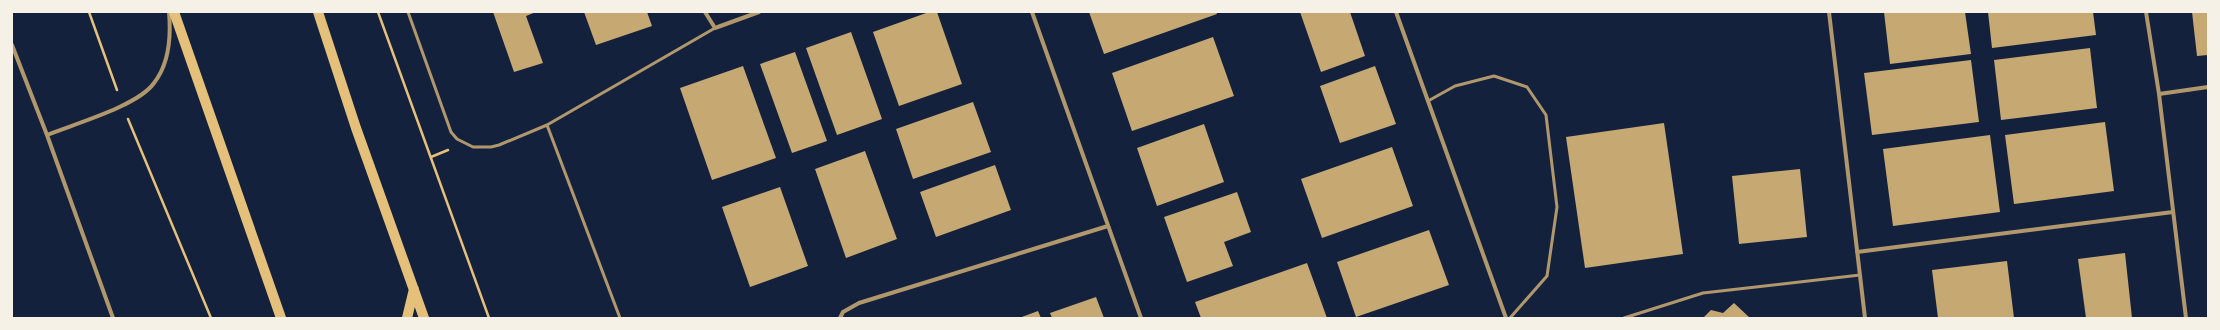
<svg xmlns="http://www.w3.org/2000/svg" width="2220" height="330" font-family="'Asap Condensed',sans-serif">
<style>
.building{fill:#c6a872}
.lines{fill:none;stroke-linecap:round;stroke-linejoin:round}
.path{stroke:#e5c07b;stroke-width:2.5}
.service{stroke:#b1986c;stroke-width:3}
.minor{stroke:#b1986c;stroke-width:4}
.primary{stroke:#e5c07b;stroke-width:10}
</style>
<rect width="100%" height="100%" fill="#14213d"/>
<path class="building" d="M 493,12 L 536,12 L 526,16 L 543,63 L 514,72 Z
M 584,12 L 647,12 L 652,26 L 596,45 Z
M 929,12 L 937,12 L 962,84 L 899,106 L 873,32 Z
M 1089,12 L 1216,12 L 1217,14 L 1104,54 Z
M 1300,12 L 1350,12 L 1365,56 L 1321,72 Z
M 1884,12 L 1965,12 L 1971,54 L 1890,64 Z
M 1988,12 L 2093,12 L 2096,35 L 1992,48 Z
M 2192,12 L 2208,12 L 2208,55 L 2197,56 Z
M 851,32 L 882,119 L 837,135 L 806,48 Z
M 1213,37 L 1234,96 L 1132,131 L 1112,73 Z
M 2090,48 L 2097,108 L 2001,120 L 1994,60 Z
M 795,52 L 827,141 L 792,153 L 760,64 Z
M 1971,60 L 1979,122 L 1872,135 L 1864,73 Z
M 743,66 L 776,158 L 712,180 L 680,88 Z
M 1375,66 L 1396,124 L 1340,143 L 1320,86 Z
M 973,102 L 991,152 L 913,179 L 896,129 Z
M 2105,122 L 2114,191 L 2014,204 L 2005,135 Z
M 1664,123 L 1683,254 L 1585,268 L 1566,137 Z
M 1204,124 L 1224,182 L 1157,206 L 1137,148 Z
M 1990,135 L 2000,212 L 1893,226 L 1883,149 Z
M 1392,147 L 1413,206 L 1322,238 L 1301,179 Z
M 865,151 L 897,239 L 846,258 L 815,169 Z
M 995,165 L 1011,210 L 936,237 L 920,192 Z
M 1800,169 L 1807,237 L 1739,244 L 1732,176 Z
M 780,187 L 808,266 L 750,287 L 722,207 Z
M 1237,192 L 1251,232 L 1224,242 L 1233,266 L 1187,282 L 1164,217 Z
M 1429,230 L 1449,285 L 1356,317 L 1337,262 Z
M 2125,253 L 2132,318 L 2086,318 L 2078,259 Z
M 2007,261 L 2014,318 L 1938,318 L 1932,270 Z
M 1307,263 L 1327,318 L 1201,318 L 1195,302 Z
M 1096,297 L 1104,318 L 1052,318 L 1050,313 Z
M 1734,303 L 1750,318 L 1703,318 L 1711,310 L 1723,313 Z
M 1038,311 L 1041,318 L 1019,318 Z"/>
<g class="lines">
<path class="path" d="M 89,12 L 117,90
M 378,12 L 489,318
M 128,119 L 211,318
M 431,157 L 448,150"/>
<path class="service" d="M 408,12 L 451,132 L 457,139 L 473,147 L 491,147 L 499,145 L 547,125 L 715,28
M 1428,101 L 1455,86 L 1494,76 L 1527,87 L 1546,115 L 1557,207 L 1547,276 L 1510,318
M 547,125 L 620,318
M 1624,318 L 1703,293 L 1860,275"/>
<path class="minor" d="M 705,12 L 715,28 L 759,12
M 1032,12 L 1141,318
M 1396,12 L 1506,318
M 1829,12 L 1865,318
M 2146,12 L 2159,94 L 2186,318
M 12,45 L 47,135 L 113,318
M 2159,94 L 2208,87
M 47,135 C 74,124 138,106 154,83 C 169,64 171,35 169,12
M 1857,252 L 2173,212
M 840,318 L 843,312 L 859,303 L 1108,226"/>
<path class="primary" d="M 174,12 L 281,318
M 318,12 L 356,128 L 424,318
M 407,318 L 414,289"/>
</g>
<rect width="2220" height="330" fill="none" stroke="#f6f1e7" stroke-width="26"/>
</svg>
